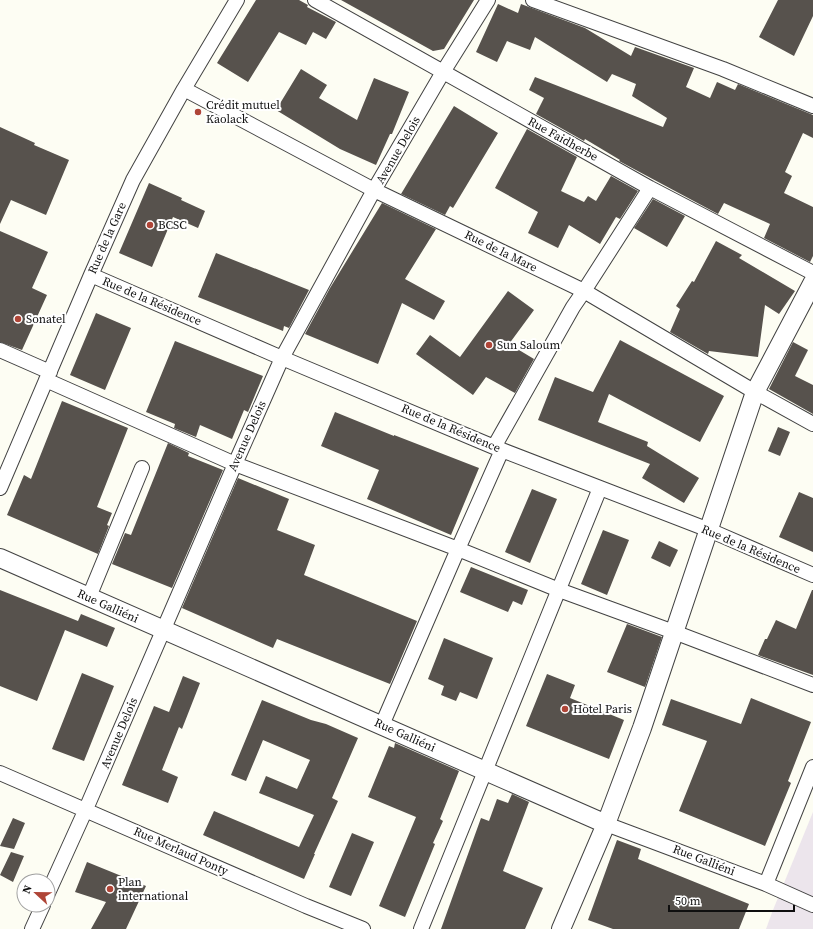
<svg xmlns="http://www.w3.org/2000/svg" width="813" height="929" font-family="'Source Serif 4',serif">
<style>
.industrial{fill:#ece5ec}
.building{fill:#57524d}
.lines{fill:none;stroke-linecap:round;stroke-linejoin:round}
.minor-casing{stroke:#424242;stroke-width:16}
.tertiary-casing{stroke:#424242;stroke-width:20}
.minor{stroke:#fff;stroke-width:14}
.tertiary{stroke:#fff;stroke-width:18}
.poi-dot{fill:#af4537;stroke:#fff;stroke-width:1.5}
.labels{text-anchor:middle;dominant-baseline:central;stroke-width:4;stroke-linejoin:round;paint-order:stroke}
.poi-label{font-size:12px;fill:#0f0f0f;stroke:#fff;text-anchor:start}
.street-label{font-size:12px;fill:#0f0f0f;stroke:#fff}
</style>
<rect width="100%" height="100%" fill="#fdfdf3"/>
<path class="industrial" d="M 813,812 L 813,929 L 766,929 L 773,910 Z"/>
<path class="building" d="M 256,0 L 299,0 L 308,5 L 307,7 L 336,22 L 326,39 L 313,32 L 306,45 L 279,32 L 248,82 L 217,63 Z
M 341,0 L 474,0 L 444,49 L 433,51 Z
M 778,0 L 813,0 L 813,16 L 794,56 L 759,37 Z
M 498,4 L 518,13 L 521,4 L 585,28 L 631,56 L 635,47 L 694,68 L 686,87 L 710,98 L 717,82 L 735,90 L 738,84 L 813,115 L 813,138 L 803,133 L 785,172 L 792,176 L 784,193 L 813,207 L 813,256 L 810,262 L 764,238 L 770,224 L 724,203 L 718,214 L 619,161 L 620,160 L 585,139 L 584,141 L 536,114 L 544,98 L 529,90 L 535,77 L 663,127 L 667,118 L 632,96 L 636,84 L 612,74 L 607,82 L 535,37 L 530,50 L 507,41 L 497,62 L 476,52 Z
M 301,69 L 327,85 L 319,98 L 357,120 L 374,78 L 409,92 L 392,134 L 390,134 L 376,165 L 340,149 L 276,110 Z
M 454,106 L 498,133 L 453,208 L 450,206 L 445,215 L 401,194 Z
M 0,127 L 35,143 L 34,145 L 69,160 L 46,215 L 11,200 L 0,224 Z
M 527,129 L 577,157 L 561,191 L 584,202 L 588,196 L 596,201 L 611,176 L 638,191 L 620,219 L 616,217 L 600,244 L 569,225 L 558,248 L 528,233 L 538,212 L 495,188 Z
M 149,183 L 182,198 L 181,200 L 205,211 L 198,228 L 173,217 L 152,267 L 119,253 Z
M 653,199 L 685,216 L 667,247 L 634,228 Z
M 382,203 L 436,229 L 405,279 L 445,301 L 434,320 L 402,303 L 378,364 L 305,334 L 330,288 Z
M 0,231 L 48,252 L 32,288 L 47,295 L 22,350 L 0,342 Z
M 716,241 L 742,255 L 739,258 L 795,291 L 779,314 L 765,305 L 758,357 L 709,351 L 708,354 L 670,332 L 680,309 L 676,306 L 692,281 L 694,282 Z
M 216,253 L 309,290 L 289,328 L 284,326 L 283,331 L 198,297 Z
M 508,291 L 534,310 L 509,344 L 534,359 L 515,393 L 486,377 L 473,395 L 416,354 L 430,335 L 460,357 Z
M 96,313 L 131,328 L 105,390 L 70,375 Z
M 620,340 L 724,396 L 700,442 L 609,394 L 598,422 L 648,442 L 647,446 L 699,478 L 684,503 L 642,478 L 650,464 L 538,420 L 555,377 L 593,392 Z
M 175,341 L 263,376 L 248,412 L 244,410 L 232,439 L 200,425 L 196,437 L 174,428 L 175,424 L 146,412 Z
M 793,342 L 808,350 L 795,376 L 813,385 L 813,414 L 769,389 Z
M 62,401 L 128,428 L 97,507 L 112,513 L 107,525 L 109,526 L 98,554 L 7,515 L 24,475 L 31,479 Z
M 335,412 L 394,436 L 394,435 L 479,468 L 451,535 L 367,499 L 379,470 L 321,446 Z
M 778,427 L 790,432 L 780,456 L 768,451 Z
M 168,443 L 189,453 L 188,456 L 223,470 L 172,588 L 112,564 L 125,533 L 131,535 Z
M 238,478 L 289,499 L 277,530 L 315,545 L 304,575 L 417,621 L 390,684 L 277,639 L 273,648 L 182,608 Z
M 532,489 L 557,499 L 530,563 L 505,552 Z
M 799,492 L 813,498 L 813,552 L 779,537 Z
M 603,530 L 629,540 L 607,595 L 581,584 Z
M 659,541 L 678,550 L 670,567 L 651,558 Z
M 471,567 L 528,590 L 522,605 L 513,601 L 508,612 L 460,592 Z
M 0,590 L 78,621 L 81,614 L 115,628 L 107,647 L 65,630 L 37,701 L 0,686 Z
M 812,590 L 813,590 L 813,675 L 758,655 L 765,639 L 767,639 L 776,620 L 796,629 Z
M 627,624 L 662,637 L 645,687 L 607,672 Z
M 444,638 L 493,658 L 477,699 L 460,692 L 456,701 L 441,695 L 444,686 L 428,679 Z
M 82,673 L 114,686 L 84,761 L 52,749 Z
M 547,674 L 575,685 L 570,698 L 624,720 L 609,759 L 526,726 Z
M 183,676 L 200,683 L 182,729 L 179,727 L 162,770 L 178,777 L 168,803 L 122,785 L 154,706 L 169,712 Z
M 751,698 L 811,722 L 788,781 L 791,783 L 765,846 L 679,811 L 707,741 L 662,725 L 671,699 L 741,724 Z
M 262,700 L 311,720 L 326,724 L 358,738 L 332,798 L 338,801 L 314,854 L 315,854 L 304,879 L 203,835 L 214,811 L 299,847 L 314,815 L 259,793 L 266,776 L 297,789 L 310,760 L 263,740 L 246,781 L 231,775 Z
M 395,743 L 459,771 L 440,819 L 443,821 L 433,843 L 435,844 L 405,917 L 379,906 L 416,817 L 368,797 L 389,746 L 394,748 Z
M 512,794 L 529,802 L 503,871 L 543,888 L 525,929 L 441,929 L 481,818 L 489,821 L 497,799 L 508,803 Z
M 13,818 L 25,823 L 14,849 L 0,846 Z
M 352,833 L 374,842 L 351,896 L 329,887 Z
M 617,840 L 641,849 L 638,859 L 749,904 L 739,929 L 613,929 L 588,920 Z
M 11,852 L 24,856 L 13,882 L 0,875 Z
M 87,862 L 146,886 L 126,929 L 91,929 L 106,902 L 75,892 Z"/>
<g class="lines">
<defs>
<path id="minor" d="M 315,0 L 650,188 L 813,273
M 533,0 L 723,69 L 813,106
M 184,89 L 374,190 L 584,291 L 755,392 L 813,424
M 91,275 L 282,358 L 494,447 L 709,530 L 813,575
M 0,350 L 50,372
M 46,380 L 235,464 L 458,549 L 559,590 L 674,632 L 813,685
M 494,447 L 573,307 L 584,291 L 650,188
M 0,488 L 91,275 L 133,180 L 184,89 L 237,0
M 89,597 L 142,468
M 382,725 L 458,549 L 502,450
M 0,773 L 306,906 L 363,929
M 606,824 L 766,884 L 813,905
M 766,884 L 813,767
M 48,893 L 86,809 L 235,464 L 282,358 L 374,190 L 443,72 L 488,0
M 32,929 L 43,905
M 421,929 L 600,488"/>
<path id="tertiary" d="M 0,558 L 606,824
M 561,929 L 606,824 L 642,728 L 755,392 L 813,282"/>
</defs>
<use href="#minor" class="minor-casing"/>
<use href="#tertiary" class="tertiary-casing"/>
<use href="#minor" class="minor"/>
<use href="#tertiary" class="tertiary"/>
</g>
<g class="poi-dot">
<circle cx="198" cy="112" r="4"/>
<circle cx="150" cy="225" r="4"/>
<circle cx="18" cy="319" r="4"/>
<circle cx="489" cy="345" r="4"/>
<circle cx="565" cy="709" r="4"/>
<circle cx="110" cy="889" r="4"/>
</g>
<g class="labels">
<g class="poi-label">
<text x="206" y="105">Crédit mutuel<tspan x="206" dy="14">Kaolack</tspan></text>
<text x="158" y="225">BCSC</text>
<text x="26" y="319">Sonatel</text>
<text x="497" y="345">Sun Saloum</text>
<text x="573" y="709">Hotel Paris</text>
<text x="118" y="882">Plan<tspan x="118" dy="14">international</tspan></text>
</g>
<g class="street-label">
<text transform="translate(563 139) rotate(29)">Rue Faidherbe</text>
<text transform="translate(398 150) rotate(-60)">Avenue Delois</text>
<text transform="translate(107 238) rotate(-66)">Rue de la Gare</text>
<text transform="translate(501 251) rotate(26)">Rue de la Mare</text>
<text transform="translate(152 301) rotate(23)">Rue de la Résidence</text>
<text transform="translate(451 428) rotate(23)">Rue de la Résidence</text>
<text transform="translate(247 436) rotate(-66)">Avenue Delois</text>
<text transform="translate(751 549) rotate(23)">Rue de la Résidence</text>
<text transform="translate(108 606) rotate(24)">Rue Galliéni</text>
<text transform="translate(119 733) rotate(-67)">Avenue Delois</text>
<text transform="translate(405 735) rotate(24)">Rue Galliéni</text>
<text transform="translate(181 851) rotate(24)">Rue Merlaud Ponty</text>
<text transform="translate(704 860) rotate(21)">Rue Galliéni</text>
</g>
</g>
<g transform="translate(36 893) rotate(292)"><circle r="19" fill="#ffffff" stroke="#9f9f9f"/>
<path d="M0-3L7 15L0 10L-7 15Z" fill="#af4537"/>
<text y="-6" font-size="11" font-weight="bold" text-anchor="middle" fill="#0f0f0f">N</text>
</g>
<path d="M669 905v6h125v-6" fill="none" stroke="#0f0f0f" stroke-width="2"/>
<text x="675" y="905" font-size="12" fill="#0f0f0f" stroke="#ffffff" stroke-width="3" paint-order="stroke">50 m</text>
</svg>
